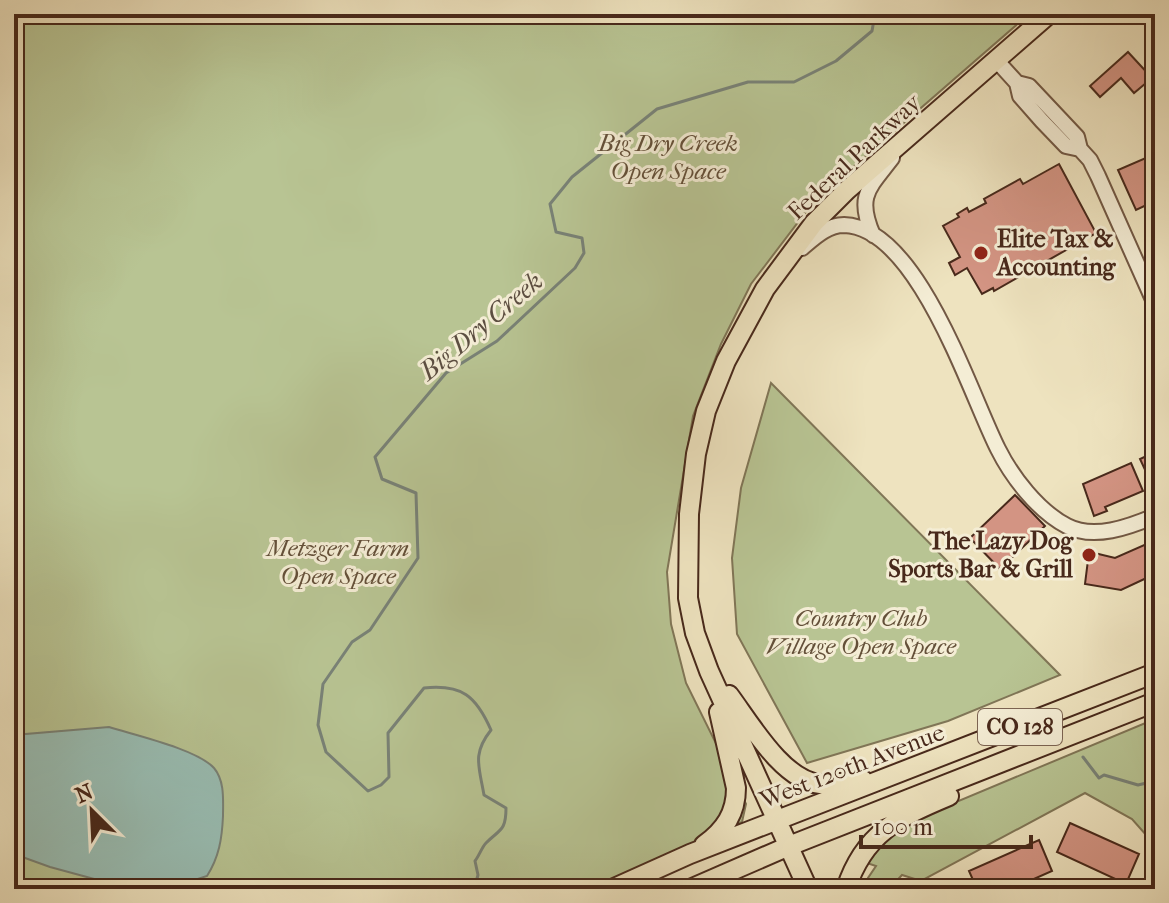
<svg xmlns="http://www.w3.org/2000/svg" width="1169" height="903" font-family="'IM FELL French Canon',serif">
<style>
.green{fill:#b8c493;stroke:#807657;stroke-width:2}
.water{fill:#99beb4;stroke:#798277;stroke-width:2}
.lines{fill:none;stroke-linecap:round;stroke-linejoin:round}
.stream{stroke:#798277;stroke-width:3}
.building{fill:#d39483;stroke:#48291b;stroke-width:2}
.minor-casing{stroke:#725844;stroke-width:18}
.major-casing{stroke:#48291b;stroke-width:22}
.minor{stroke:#f4edd5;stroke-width:14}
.major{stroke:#eee3bf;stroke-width:18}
.poi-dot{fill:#8f2418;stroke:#f4edd5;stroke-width:3}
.labels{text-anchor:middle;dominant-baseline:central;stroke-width:6;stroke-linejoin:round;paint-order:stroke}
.shield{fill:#f4edd5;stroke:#7c6453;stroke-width:2}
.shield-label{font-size:22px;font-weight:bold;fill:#48291b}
.park-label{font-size:24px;font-style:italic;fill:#645039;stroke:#f4edd5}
.street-label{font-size:24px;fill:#48291b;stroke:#f4edd5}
.poi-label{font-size:24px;font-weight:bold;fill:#48291b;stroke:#f4edd5;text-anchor:start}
.water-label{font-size:26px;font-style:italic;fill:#5c4e41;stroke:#f4edd5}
</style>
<rect width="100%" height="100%" fill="#eee3bf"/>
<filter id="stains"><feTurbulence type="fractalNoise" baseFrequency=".0025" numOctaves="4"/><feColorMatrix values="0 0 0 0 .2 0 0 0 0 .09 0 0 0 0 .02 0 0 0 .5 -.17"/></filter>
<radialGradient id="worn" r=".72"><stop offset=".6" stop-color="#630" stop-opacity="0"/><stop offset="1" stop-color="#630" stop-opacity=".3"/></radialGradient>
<path class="green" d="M 14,14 L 1029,14 L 815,200 L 751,284 L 721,344 L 693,416 L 667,572 L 671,624 L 686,683 L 746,804 L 742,822 L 589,889 L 14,889 Z
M 771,383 L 1060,675 L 948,721 L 807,763 L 737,634 L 732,558 L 741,488 Z
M 1155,719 L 1155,845 L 1132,819 L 1085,793 L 921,881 L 902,875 L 889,889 L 866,889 L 868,878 L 876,866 L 864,862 L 901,825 Z"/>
<path class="water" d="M 109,727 C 134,735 197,749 214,768 C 225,781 223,801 223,816 C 222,839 219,857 207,876 L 170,888 L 131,889 L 50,867 L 14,854 L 14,735 Z"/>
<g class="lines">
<path class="stream" d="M 1083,757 L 1099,778 L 1104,775 L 1138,785 L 1155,781
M 474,889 L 478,875 L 475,861 C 479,856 482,847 486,843 C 500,829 506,831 506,808 L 484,795 C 479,766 472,754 491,730 C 476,696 462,684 424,688 L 388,733 L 389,777 L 381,785 L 368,791 L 326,752 L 318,725 L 323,684 L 352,642 L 370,630 L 418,558 L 416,493 L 382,479 L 375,457 L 446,373 L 497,341 L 575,268 L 584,253 L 582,238 L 556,232 L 550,204 L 572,177 L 657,109 L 748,82 L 794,82 L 836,61 L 872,31 L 875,14"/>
</g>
<path class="building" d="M 1128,52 L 1152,78 L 1134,93 L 1121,78 L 1100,97 L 1090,86 Z
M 1155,154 L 1155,201 L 1136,210 L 1118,170 Z
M 1059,164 L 1096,233 L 994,291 L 993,288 L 982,294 L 967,268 L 955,275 L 949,263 L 960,257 L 943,226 L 959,217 L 957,214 L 967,208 L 969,212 L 986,203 L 984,199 L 1020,179 L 1023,184 Z
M 1155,452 L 1155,487 L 1153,487 L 1140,459 Z
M 1131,463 L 1143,491 L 1105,507 L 1107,511 L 1094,516 L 1083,484 Z
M 1015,495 L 1045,526 L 1000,569 L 970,538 Z
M 1151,542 L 1155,552 L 1155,574 L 1121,590 L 1085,584 L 1088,560 L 1083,557 L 1086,551 L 1115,558 Z
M 1070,823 L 1139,854 L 1126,884 L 1057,852 Z
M 1039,840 L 1052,871 L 1011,889 L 977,889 L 969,871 Z"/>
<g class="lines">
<defs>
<path id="minor" d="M 997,61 L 1017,83 L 1020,96 L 1042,121 L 1066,146 L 1080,149
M 1017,83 L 1029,86 L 1077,137 L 1080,149 L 1090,160 L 1098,176 L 1155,304
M 873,235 C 856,196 869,188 892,158
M 802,248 C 814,238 827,225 844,225 C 918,227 970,394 998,449 C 1012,477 1038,511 1067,526 C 1094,540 1129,527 1155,516"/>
<path id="major" d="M 729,695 C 750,723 783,781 820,784 C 834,785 850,781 863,780
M 704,845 C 725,830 736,813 736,788 L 719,712
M 612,889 L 690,854 L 1155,673
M 690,889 L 789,846 L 1155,702
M 808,889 L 709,671 L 695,633 L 688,598 L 689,514 L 696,454 L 706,411 L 726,361 L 765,289 L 814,223 L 847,190 L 1049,14
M 846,889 C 864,833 899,817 949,796"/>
</defs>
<use href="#minor" class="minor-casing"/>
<use href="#major" class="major-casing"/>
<use href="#minor" class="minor"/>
<use href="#major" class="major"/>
</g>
<g class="poi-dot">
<circle cx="981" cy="253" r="8"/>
<circle cx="1089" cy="555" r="8"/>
</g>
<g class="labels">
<rect class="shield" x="978" y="709" width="84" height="36" rx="6"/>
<g class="shield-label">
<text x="1020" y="727">CO 128</text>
</g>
<g class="park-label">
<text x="668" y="143">Big Dry Creek<tspan x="668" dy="28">Open Space</tspan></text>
<text x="338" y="548">Metzger Farm<tspan x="338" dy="28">Open Space</tspan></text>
<text x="861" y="618">Country Club<tspan x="861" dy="28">Village Open Space</tspan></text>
</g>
<g class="street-label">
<text transform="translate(854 157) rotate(-43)">Federal Parkway</text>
<text transform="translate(852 766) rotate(-21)">West 120th Avenue</text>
</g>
<g class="poi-label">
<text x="997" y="239">Elite Tax &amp;<tspan x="997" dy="28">Accounting</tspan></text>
<text x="1073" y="541" text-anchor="end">The Lazy Dog<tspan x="1073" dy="28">Sports Bar &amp; Grill</tspan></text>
</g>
<g class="water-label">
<text transform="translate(481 326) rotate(-40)">Big Dry Creek</text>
</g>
</g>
<rect width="1169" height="903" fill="none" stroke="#eee3bf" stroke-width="48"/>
<rect x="16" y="16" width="1137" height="871" fill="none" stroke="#48291b" stroke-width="4"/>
<rect x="24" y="24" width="1121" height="855" fill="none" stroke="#48291b" stroke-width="2"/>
<g transform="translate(92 811) rotate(336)" stroke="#f4edd5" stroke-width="6" paint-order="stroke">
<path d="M0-6L14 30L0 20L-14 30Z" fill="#48291b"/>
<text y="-12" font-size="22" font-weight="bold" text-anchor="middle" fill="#48291b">N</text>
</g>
<path d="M861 835v12h170v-12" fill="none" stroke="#48291b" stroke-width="4"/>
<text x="873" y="835" font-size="24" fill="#48291b" stroke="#f4edd5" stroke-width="6" paint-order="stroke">100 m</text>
<rect width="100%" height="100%" filter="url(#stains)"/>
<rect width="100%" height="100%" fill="url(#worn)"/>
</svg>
